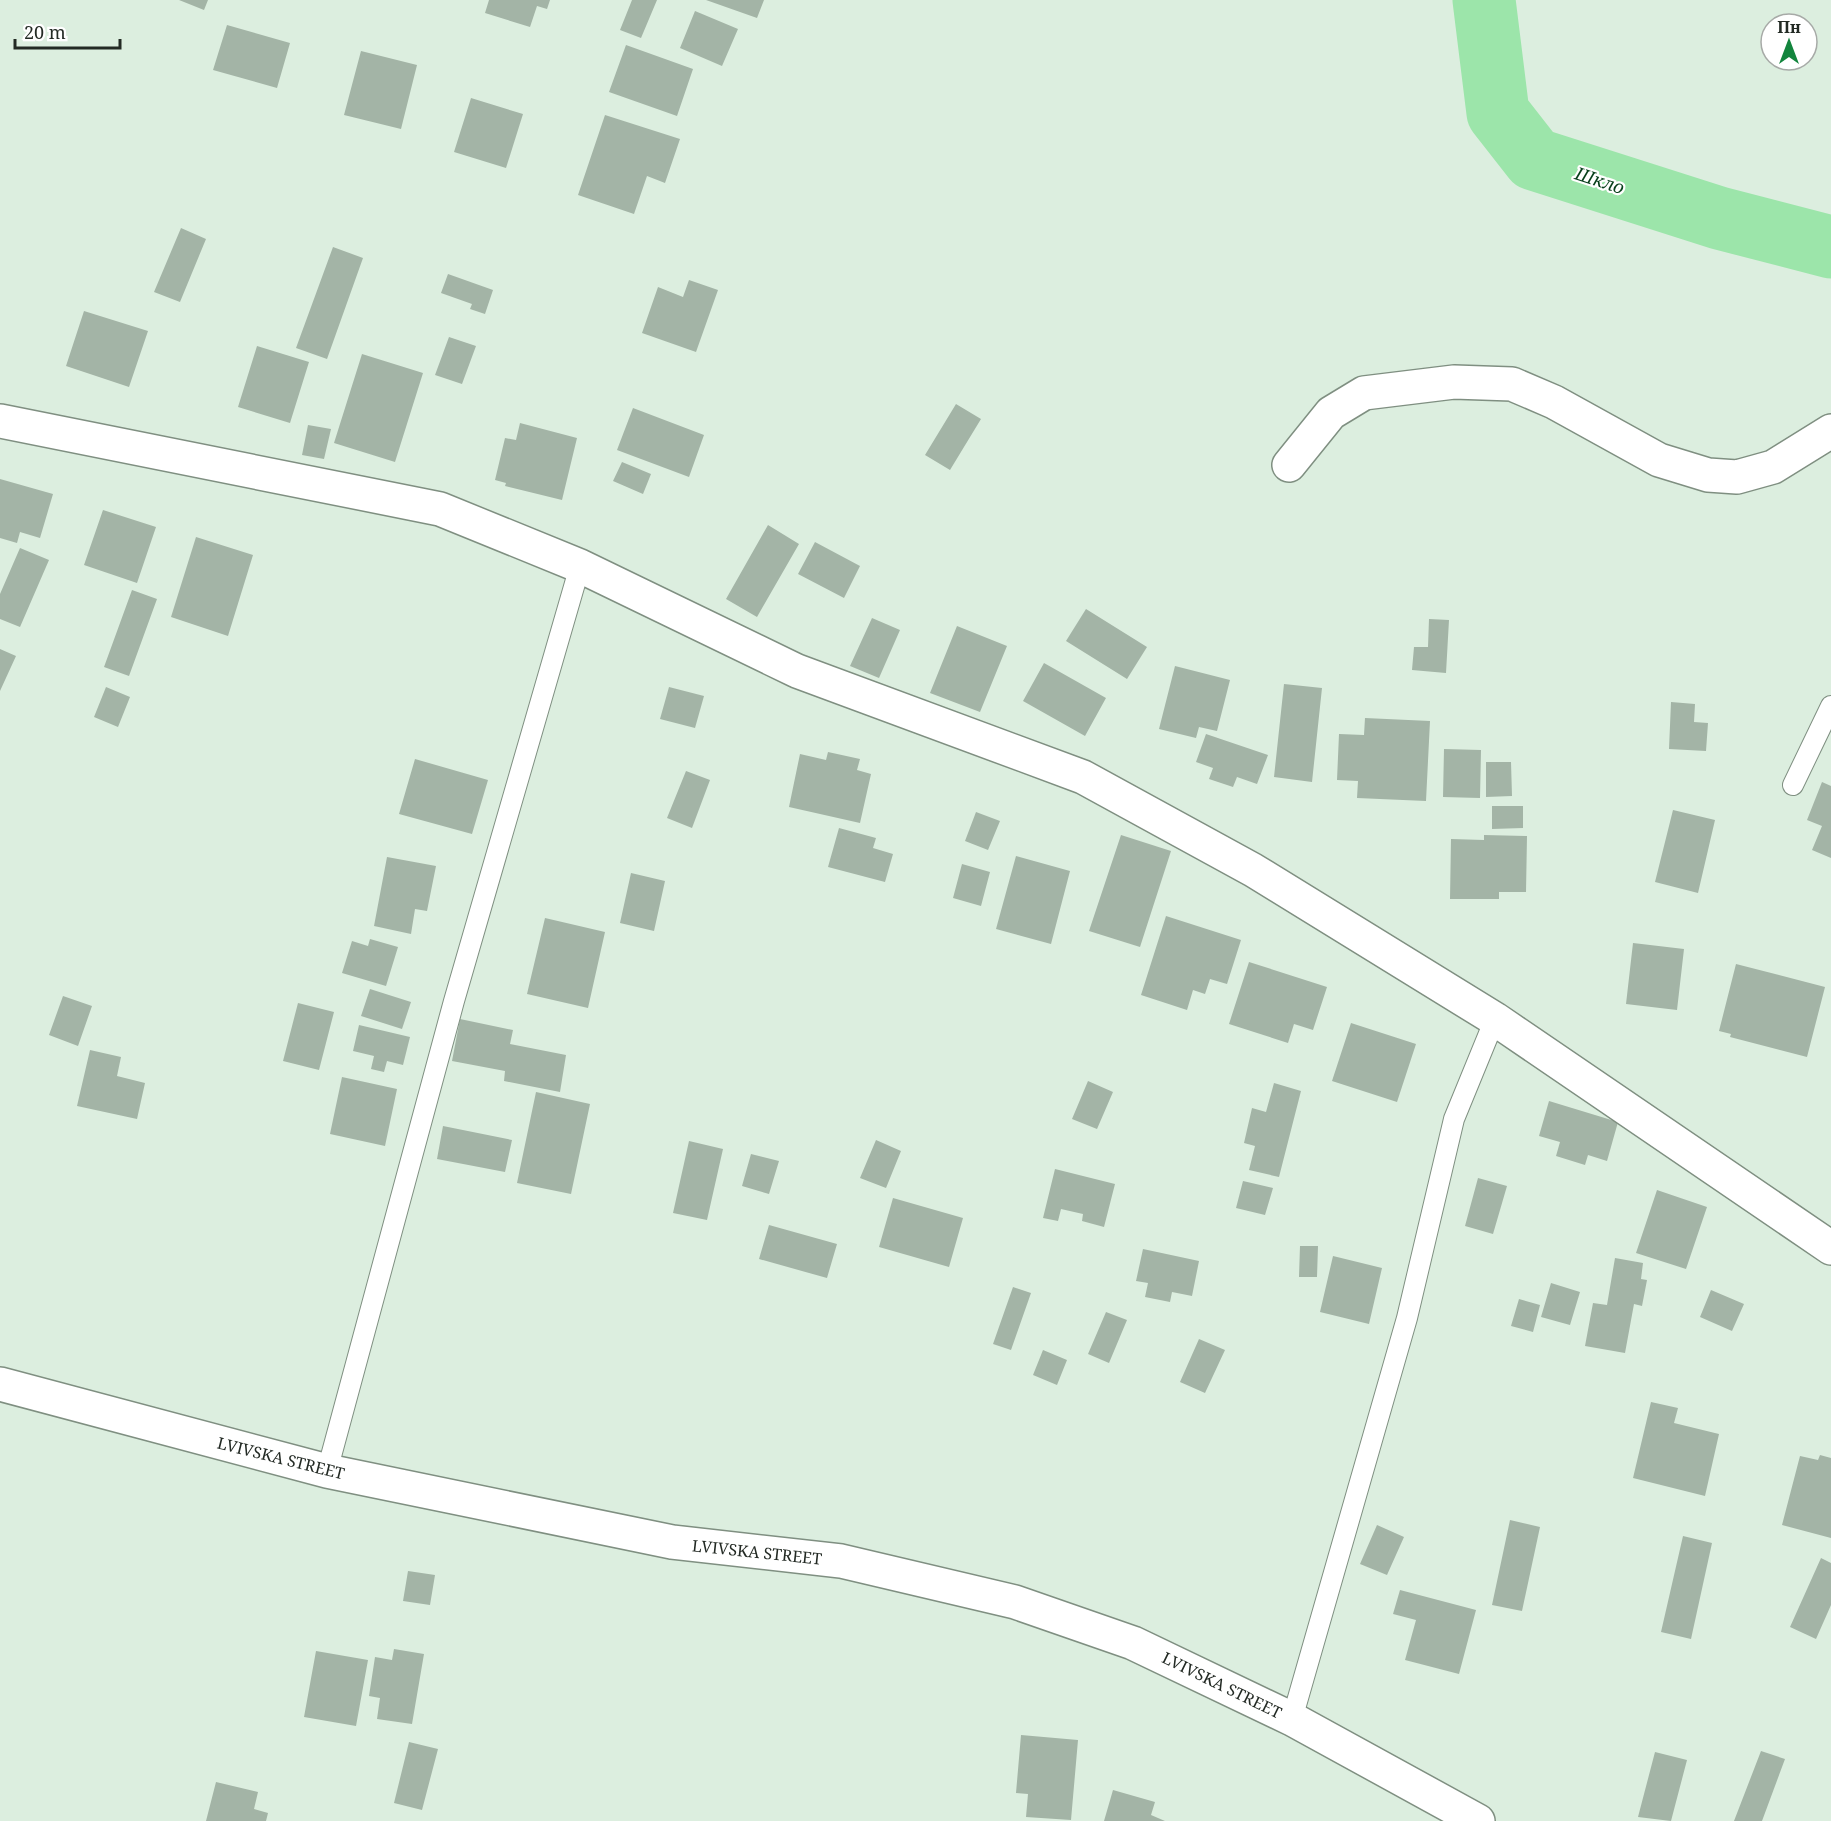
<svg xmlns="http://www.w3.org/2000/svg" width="1831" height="1821" font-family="'Noto Serif',serif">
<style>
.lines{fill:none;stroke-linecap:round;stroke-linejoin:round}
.river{stroke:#9ce5aa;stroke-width:63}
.building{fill:#a3b4a6}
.service-casing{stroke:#7f8f81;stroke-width:22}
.minor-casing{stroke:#7f8f81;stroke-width:36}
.tertiary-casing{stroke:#7f8f81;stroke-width:36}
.service{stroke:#fff;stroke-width:20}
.minor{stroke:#fff;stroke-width:33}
.tertiary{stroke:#fff;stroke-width:33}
.labels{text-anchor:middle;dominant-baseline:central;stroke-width:4.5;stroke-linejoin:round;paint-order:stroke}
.street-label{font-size:16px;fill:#232a24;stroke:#fff}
.water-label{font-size:18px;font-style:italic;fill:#073f1a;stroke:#fff}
</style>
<rect width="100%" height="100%" fill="#dceedf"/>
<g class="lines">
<path class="river" d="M 1484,0 L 1498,113 L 1534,159 L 1719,218 L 1831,247"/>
</g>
<path class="building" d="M 179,0 L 208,0 L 204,10 Z
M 489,0 L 550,0 L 547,9 L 537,6 L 530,27 L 485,13 Z
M 632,0 L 657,0 L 641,38 L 620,30 Z
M 706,0 L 764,0 L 757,18 Z
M 695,11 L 738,29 L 722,66 L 680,48 Z
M 227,25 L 290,43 L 277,88 L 213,70 Z
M 626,45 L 693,69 L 677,116 L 609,92 Z
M 361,51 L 417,65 L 401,129 L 344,115 Z
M 471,98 L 523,114 L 506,168 L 454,152 Z
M 605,115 L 680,139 L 665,183 L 647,176 L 634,214 L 578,195 Z
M 181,228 L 206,239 L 180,302 L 154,292 Z
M 333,247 L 363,258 L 327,359 L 296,348 Z
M 448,274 L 493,290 L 485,314 L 470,309 L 472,304 L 441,293 Z
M 689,280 L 718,290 L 696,352 L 642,333 L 658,287 L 683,297 Z
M 84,311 L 148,331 L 129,387 L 66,366 Z
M 449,337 L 476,346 L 462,384 L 435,375 Z
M 257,346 L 309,362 L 290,423 L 238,407 Z
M 362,354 L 423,373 L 395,462 L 334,443 Z
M 956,404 L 981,419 L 950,470 L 925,455 Z
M 633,408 L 704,435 L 689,477 L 617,450 Z
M 520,423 L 577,438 L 562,500 L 505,486 L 506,483 L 495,480 L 505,438 L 516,440 Z
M 308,425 L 331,429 L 324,459 L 302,455 Z
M 622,462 L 651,474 L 643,494 L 613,481 Z
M 0,479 L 53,494 L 40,538 L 20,532 L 17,543 L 0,538 Z
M 103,510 L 156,527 L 137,583 L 84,565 Z
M 768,525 L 799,544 L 757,617 L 726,599 Z
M 196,537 L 253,555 L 228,636 L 171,617 Z
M 815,542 L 860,566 L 844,598 L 798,574 Z
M 20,548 L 49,560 L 20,627 L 0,619 L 0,594 Z
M 132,590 L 157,599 L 129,676 L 104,667 Z
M 1086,609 L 1147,647 L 1127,679 L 1066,641 Z
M 872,618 L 900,630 L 879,678 L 850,666 Z
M 1429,619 L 1449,620 L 1446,673 L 1412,670 L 1414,647 L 1428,647 Z
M 957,626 L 1007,646 L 980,712 L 930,693 Z
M 0,649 L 16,656 L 0,691 Z
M 1044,663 L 1106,698 L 1085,736 L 1023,701 Z
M 1175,666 L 1230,680 L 1217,731 L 1199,727 L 1196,738 L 1159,729 Z
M 1284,684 L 1322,688 L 1312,782 L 1274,777 Z
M 106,687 L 130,697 L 118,727 L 94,717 Z
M 669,687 L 704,696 L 695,728 L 660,719 Z
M 1671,702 L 1695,704 L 1694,722 L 1708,723 L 1706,751 L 1669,749 Z
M 1365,718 L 1430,721 L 1426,801 L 1357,798 L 1358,781 L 1337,780 L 1339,734 L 1364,735 Z
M 1206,734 L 1268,755 L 1257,784 L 1237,777 L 1233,787 L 1209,779 L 1213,768 L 1196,762 Z
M 1444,749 L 1481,750 L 1480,798 L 1443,797 Z
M 828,752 L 860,759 L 857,770 L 871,774 L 860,823 L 789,807 L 800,754 L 826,760 Z
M 415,759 L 488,780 L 472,834 L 399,814 Z
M 1486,762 L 1511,762 L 1512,796 L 1486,797 Z
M 686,771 L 710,780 L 692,828 L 667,818 Z
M 1822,782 L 1831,786 L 1831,858 L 1812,850 L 1822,826 L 1807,820 Z
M 1492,806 L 1523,806 L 1523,828 L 1492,829 Z
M 1673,810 L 1715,820 L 1698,893 L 1655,882 Z
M 976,812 L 1000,821 L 988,850 L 965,841 Z
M 839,828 L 876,838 L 873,848 L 893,854 L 885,882 L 828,867 Z
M 1121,835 L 1171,851 L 1140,947 L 1089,931 Z
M 1484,835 L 1527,836 L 1526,892 L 1499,892 L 1499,899 L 1450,899 L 1451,839 L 1484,840 Z
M 1016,856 L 1070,871 L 1051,944 L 996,929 Z
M 387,857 L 436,866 L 427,911 L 415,909 L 411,934 L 374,926 Z
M 962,864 L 990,872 L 981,906 L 953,898 Z
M 631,873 L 665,881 L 654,931 L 620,923 Z
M 1166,916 L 1241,940 L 1227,984 L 1210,979 L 1205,994 L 1193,990 L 1187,1010 L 1141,995 Z
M 545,918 L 605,932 L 588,1008 L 527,994 Z
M 370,939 L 398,947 L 386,986 L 342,973 L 352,941 L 368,946 Z
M 1633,943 L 1684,949 L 1677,1010 L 1626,1004 Z
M 1249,962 L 1327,987 L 1313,1030 L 1294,1024 L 1288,1043 L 1229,1024 Z
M 1736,964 L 1825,987 L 1807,1057 L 1730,1037 L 1731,1034 L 1719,1031 Z
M 370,989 L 411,1002 L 402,1029 L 361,1016 Z
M 63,996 L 92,1006 L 78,1046 L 49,1035 Z
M 298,1003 L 334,1012 L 319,1070 L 283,1061 Z
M 460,1019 L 513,1030 L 510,1044 L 566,1055 L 560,1092 L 504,1081 L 505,1071 L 452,1061 Z
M 1351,1023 L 1416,1044 L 1397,1102 L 1332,1081 Z
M 359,1025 L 410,1037 L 403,1065 L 387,1061 L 384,1072 L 371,1069 L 374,1056 L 353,1051 Z
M 90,1050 L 121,1057 L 117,1076 L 145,1083 L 137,1119 L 77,1106 Z
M 342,1077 L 397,1089 L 385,1146 L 330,1134 Z
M 1088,1081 L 1113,1092 L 1097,1129 L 1072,1119 Z
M 1274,1083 L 1301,1091 L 1279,1177 L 1249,1170 L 1255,1146 L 1244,1143 L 1252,1108 L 1266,1112 Z
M 536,1092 L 590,1104 L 571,1194 L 517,1183 Z
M 1549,1101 L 1618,1122 L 1607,1161 L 1588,1155 L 1585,1165 L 1556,1156 L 1560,1142 L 1539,1136 Z
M 443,1126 L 512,1140 L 505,1172 L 437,1159 Z
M 876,1140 L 901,1151 L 886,1188 L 860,1178 Z
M 689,1141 L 723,1149 L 707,1220 L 673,1213 Z
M 751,1154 L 779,1161 L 769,1194 L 742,1186 Z
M 1055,1169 L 1115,1184 L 1104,1227 L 1082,1221 L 1083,1214 L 1061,1209 L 1058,1221 L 1043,1218 Z
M 1478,1178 L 1507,1186 L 1493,1234 L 1465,1226 Z
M 1243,1181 L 1273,1188 L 1265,1215 L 1236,1208 Z
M 1657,1190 L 1707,1207 L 1686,1269 L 1636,1253 Z
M 893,1198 L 963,1218 L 949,1267 L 879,1247 Z
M 769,1225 L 837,1244 L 827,1278 L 759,1259 Z
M 1300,1246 L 1318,1246 L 1317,1277 L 1299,1277 Z
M 1143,1249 L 1199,1261 L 1192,1296 L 1172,1292 L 1170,1302 L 1145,1297 L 1148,1283 L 1136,1281 Z
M 1333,1256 L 1382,1268 L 1369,1324 L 1320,1312 Z
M 1615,1258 L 1643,1263 L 1641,1279 L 1647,1280 L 1642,1306 L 1634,1304 L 1625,1353 L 1585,1346 L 1593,1303 L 1607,1305 Z
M 1551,1283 L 1580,1292 L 1570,1325 L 1541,1317 Z
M 1013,1287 L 1031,1293 L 1011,1350 L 993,1344 Z
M 1711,1290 L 1744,1304 L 1732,1331 L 1700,1317 Z
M 1519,1299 L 1540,1305 L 1533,1332 L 1511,1326 Z
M 1106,1312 L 1127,1320 L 1109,1363 L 1088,1354 Z
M 1199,1339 L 1225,1350 L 1205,1393 L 1180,1382 Z
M 1043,1350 L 1067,1360 L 1057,1385 L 1033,1375 Z
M 1651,1402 L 1678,1408 L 1674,1423 L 1719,1434 L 1705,1496 L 1633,1478 Z
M 1820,1455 L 1831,1458 L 1831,1538 L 1782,1525 L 1800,1456 L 1818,1460 Z
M 1510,1520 L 1540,1527 L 1522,1611 L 1492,1605 Z
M 1377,1525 L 1404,1537 L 1387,1575 L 1360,1564 Z
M 1683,1536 L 1712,1543 L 1691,1639 L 1661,1632 Z
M 1821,1558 L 1831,1563 L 1831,1605 L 1816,1639 L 1790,1627 Z
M 408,1571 L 435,1575 L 430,1605 L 403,1601 Z
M 1400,1590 L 1476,1610 L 1459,1674 L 1405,1660 L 1416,1620 L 1393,1614 Z
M 394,1649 L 424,1654 L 412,1724 L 377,1719 L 380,1698 L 369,1696 L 375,1657 L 392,1660 Z
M 316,1651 L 368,1660 L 356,1726 L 304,1717 Z
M 1021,1735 L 1078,1740 L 1071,1820 L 1026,1817 L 1028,1794 L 1016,1793 Z
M 409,1742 L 438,1749 L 422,1810 L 394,1803 Z
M 1761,1751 L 1785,1759 L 1762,1821 L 1734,1821 Z
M 1655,1752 L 1687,1760 L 1671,1821 L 1638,1817 Z
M 216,1782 L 258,1792 L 254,1809 L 268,1813 L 266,1821 L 206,1821 Z
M 1113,1790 L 1155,1802 L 1151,1815 L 1165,1821 L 1104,1821 Z"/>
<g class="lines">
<defs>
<path id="service" d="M 1793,785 L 1831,706
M 327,1471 L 454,1001 L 580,566
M 1292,1719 L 1407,1318 L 1454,1119 L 1495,1019"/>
<path id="minor" d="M 0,421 L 440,509 L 580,566 L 797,671 L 1083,777 L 1253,870 L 1495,1019 L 1831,1248
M 1289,465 L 1331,413 L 1364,393 L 1454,382 L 1512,384 L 1554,402 L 1659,460 L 1708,475 L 1737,477 L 1773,467 L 1831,431"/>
<path id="tertiary" d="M 0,1384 L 327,1471 L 672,1542 L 841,1561 L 1015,1602 L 1133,1643 L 1292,1719 L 1478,1821"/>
</defs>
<use href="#service" class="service-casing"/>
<use href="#minor" class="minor-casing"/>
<use href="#tertiary" class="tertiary-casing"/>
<use href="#service" class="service"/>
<use href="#minor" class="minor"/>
<use href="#tertiary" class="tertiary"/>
</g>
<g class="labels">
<g class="street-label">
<text transform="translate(281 1458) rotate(14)">LVIVSKA STREET</text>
<text transform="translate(757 1552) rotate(6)">LVIVSKA STREET</text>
<text transform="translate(1222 1685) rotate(26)">LVIVSKA STREET</text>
</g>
<g class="water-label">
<text transform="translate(1600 180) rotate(18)">Шкло</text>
</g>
</g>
<g transform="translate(1789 42)"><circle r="28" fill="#ffffff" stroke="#a7aaa7" stroke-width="1.5"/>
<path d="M0-4.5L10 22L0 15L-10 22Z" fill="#13853d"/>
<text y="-9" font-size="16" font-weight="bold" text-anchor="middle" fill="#232a24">Пн</text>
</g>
<path d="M15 39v9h105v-9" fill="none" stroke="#232a24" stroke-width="3"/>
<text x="24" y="39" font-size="18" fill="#232a24" stroke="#ffffff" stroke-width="4.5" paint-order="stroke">20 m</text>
</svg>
